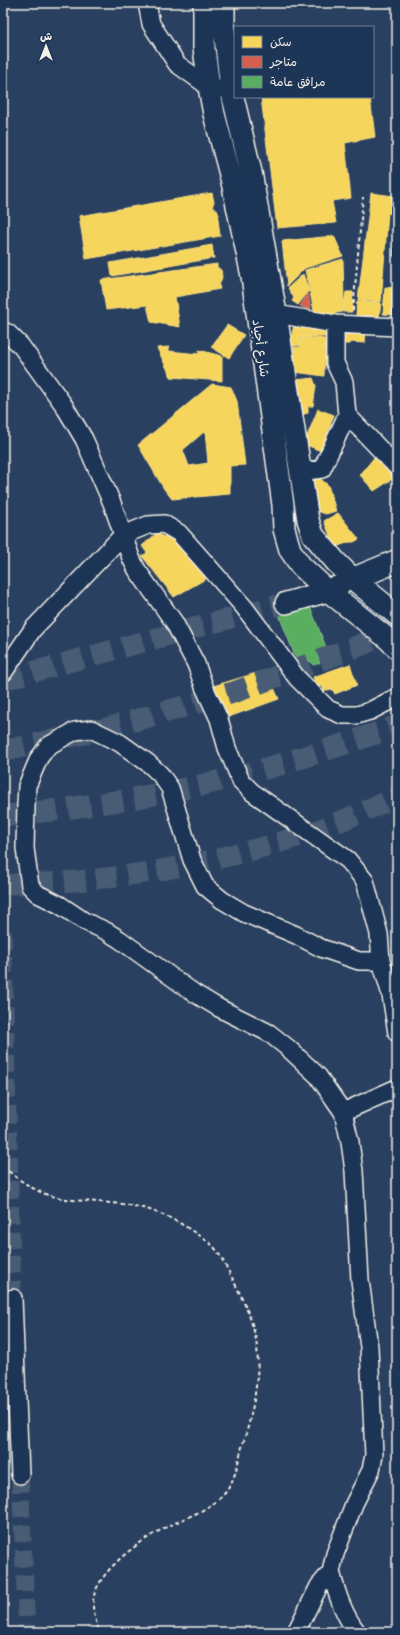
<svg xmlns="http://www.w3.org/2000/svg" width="400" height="1635" font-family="'Playpen Sans','Playpen Sans Arabic',sans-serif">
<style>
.homes{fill:#f6d55c;stroke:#f5dd86;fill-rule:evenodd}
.shops{fill:#d6604d;stroke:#df8c7c}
.public{fill:#5aae61;stroke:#88c28a}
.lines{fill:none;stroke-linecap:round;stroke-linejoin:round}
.minor-tunnel{stroke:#485b74;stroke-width:17;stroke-dasharray:17 8;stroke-linecap:butt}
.major-tunnel{stroke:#485b74;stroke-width:21;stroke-dasharray:21 10;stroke-linecap:butt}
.highway-tunnel{stroke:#485b74;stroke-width:22;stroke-dasharray:22 11;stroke-linecap:butt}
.minor-casing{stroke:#f4f1e8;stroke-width:20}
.major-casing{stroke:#f4f1e8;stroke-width:24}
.highway-casing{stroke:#f4f1e8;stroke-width:25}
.path{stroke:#f4f1e8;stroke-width:2;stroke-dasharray:4 3;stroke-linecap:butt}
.minor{stroke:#1d3557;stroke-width:17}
.major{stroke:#1d3557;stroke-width:21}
.highway{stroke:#1d3557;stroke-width:22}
.labels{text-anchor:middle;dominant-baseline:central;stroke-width:4;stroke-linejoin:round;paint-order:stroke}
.street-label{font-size:13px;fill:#f4f1e8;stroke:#1d3557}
</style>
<rect width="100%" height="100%" fill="#2a4060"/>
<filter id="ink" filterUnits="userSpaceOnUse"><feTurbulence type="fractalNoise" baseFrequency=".025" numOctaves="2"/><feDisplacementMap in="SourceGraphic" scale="8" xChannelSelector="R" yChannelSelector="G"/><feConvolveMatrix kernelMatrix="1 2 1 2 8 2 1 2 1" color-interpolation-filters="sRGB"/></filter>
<g filter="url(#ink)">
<path class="homes" d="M 261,97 L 370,97 L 375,137 L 345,143 L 351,198 L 332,201 L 336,223 L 277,228 Z
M 212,193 L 214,202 L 212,207 L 217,210 L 219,215 L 218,219 L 220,236 L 86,259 L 79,216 Z
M 371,193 L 394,196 L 392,214 L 388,213 L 381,302 L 358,300 Z
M 395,229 L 397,229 L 397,256 L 393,256 Z
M 334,236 L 343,256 L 305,268 L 287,286 L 282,241 Z
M 212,245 L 214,258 L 112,276 L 110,263 Z
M 343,259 L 344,304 L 342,312 L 335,313 L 334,317 L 317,316 L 316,312 L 314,311 L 305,270 Z
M 217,264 L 217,267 L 221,270 L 222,277 L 219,286 L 220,289 L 175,297 L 180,327 L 151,322 L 147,305 L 106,310 L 101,280 Z
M 303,274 L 309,291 L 298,305 L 292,301 L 294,298 L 288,288 Z
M 385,287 L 397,288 L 397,315 L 383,314 Z
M 346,292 L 353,292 L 352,312 L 343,312 Z
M 357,301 L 381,303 L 379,317 L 356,315 Z
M 313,324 L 312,337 L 301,337 L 300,345 L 293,346 L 292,349 L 291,338 L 294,325 Z
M 227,325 L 244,335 L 229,358 L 211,347 Z
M 314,326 L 325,329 L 326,337 L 313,337 L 313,331 Z
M 339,327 L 366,331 L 365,343 L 350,342 L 350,344 L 339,344 Z
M 302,337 L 325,339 L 324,376 L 294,372 L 294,347 L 300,347 Z
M 169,347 L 169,351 L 199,354 L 199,350 L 222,356 L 222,381 L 171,377 L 157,348 Z
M 313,378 L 316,386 L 313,406 L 308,406 L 308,413 L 301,415 L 296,380 Z
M 212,384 L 231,387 L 237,401 L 245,465 L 230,466 L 230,494 L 172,499 L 164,489 L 138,445 ZM 205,431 L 208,463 L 189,466 L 183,450 Z
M 318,409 L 334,415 L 321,451 L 304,444 Z
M 376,455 L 397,476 L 374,491 L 360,475 Z
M 309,470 L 328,485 L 336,511 L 326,514 L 316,511 Z
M 338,513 L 359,539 L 354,542 L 350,542 L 335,547 L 324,521 Z
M 157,533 L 164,537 L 168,534 L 209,577 L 174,597 L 142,556 L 147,553 L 142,546 Z
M 350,664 L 357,685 L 335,694 L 332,689 L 324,691 L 322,686 L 317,688 L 313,677 Z
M 266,670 L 279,699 L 223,719 L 210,687 Z"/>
<path class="shops" d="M 308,294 L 311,310 L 300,306 Z"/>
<path class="public" d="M 309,604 L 329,655 L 318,658 L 320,663 L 313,665 L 311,661 L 299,666 L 279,615 Z"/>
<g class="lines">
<path class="minor-tunnel" d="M 3,931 L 13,1298
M 20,1475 L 27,1632"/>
<path class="major-tunnel" d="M 3,680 L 286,603
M 3,884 C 110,884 215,864 316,831 C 343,821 370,808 397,797"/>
<path class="highway-tunnel" d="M 3,751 L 105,729 L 235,692 L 361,645 L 397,628
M 3,816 C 68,809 133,800 197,786 C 265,771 331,749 397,726"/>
<defs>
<path id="minor" d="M 147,3 L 151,24 L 177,64 L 209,87 L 218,88
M 276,314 L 335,324 L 397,327
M 3,331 L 8,333 L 21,346 L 63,404 L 84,439 L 112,503 L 131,558 L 137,570 L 174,622 L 196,664 L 205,689 L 219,719 L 227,748 L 241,781 L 252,792 L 348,860 L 365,881 L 379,934 L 381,961 L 391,995 L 397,1033
M 347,415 L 397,467
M 299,472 L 322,469 L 347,415 L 344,382 L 335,363 L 335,324
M 3,673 L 33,629 L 123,535 L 148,525 L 164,524 L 179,533 L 244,607 L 297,678 L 328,709 L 342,715 L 357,715 L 370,711 L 397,697
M 343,1112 L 397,1088
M 13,1298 L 20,1475
M 331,1572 C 337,1594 343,1614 357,1632
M 296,1632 L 319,1586 L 331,1572 L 335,1554 L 354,1504 L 371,1470 L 374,1455 L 369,1347 L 360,1280 L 354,1171 L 350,1142 L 343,1112 L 318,1076 L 288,1048 L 269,1033 L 219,1008 L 194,993 L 119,939 L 106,931 L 84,921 L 60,905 L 38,894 L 30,886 L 25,848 L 26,805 L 27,786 L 39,758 L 48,746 L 75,731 L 91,729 L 120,743 L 148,763 L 160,774 L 170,788 L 192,860 L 205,886 L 222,900 L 244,913 L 296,935 L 321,948 L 359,961 L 381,961"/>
<path id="major" d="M 204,3 L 204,48 L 209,87 L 214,114 L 232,182 L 252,276 L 283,505 L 284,529 L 290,550 L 301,566 L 328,591 L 388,639 L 397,648
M 224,3 L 224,28 L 231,89 L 251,172 L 276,314 L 308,520 L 313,535 L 336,562 L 353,579 L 397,615
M 286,603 L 328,591 L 339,586"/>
<path id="highway" d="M 353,579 L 397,561"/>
</defs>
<use href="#minor" class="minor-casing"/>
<use href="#major" class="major-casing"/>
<use href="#highway" class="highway-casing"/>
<path class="path" d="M 353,311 L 363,197
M 3,1167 C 17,1178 31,1189 48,1195 C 72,1202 96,1201 121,1204 C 149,1207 175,1218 198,1235 C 202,1238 208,1241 212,1245 C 219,1252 224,1263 229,1272 C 241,1295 254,1321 257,1347 C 260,1380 252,1416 242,1447 C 238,1462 235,1481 225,1493 C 213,1507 193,1515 177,1522 C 169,1526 160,1530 152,1535 C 131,1548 92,1577 93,1605 C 93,1614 97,1623 99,1632"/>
<use href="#minor" class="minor"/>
<use href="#major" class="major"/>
<use href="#highway" class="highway"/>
</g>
</g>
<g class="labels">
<g class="street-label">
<text transform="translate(262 348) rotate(82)">شارع أجياد</text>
</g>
</g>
<rect width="400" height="1635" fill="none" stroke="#1d3557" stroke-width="16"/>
<rect x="8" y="8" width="384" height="1619" fill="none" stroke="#f4f1e8" stroke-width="1.5" filter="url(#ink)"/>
<rect x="234" y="26" width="140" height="72" fill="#1d3557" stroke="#738091"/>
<rect x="242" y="36" width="20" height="12" fill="#f6d55c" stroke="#738091"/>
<text x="270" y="46" font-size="12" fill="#f4f1e8">سكن</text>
<rect x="242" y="56" width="20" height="12" fill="#d6604d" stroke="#738091"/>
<text x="270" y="66" font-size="12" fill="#f4f1e8">متاجر</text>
<rect x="242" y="76" width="20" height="12" fill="#5aae61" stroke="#738091"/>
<text x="270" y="86" font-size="12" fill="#f4f1e8">مرافق عامة</text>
<g transform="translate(46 46)" stroke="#1d3557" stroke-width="3" paint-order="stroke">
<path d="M0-3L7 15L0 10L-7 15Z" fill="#f4f1e8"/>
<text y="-6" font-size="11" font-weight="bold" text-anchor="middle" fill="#f4f1e8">ش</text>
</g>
</svg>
